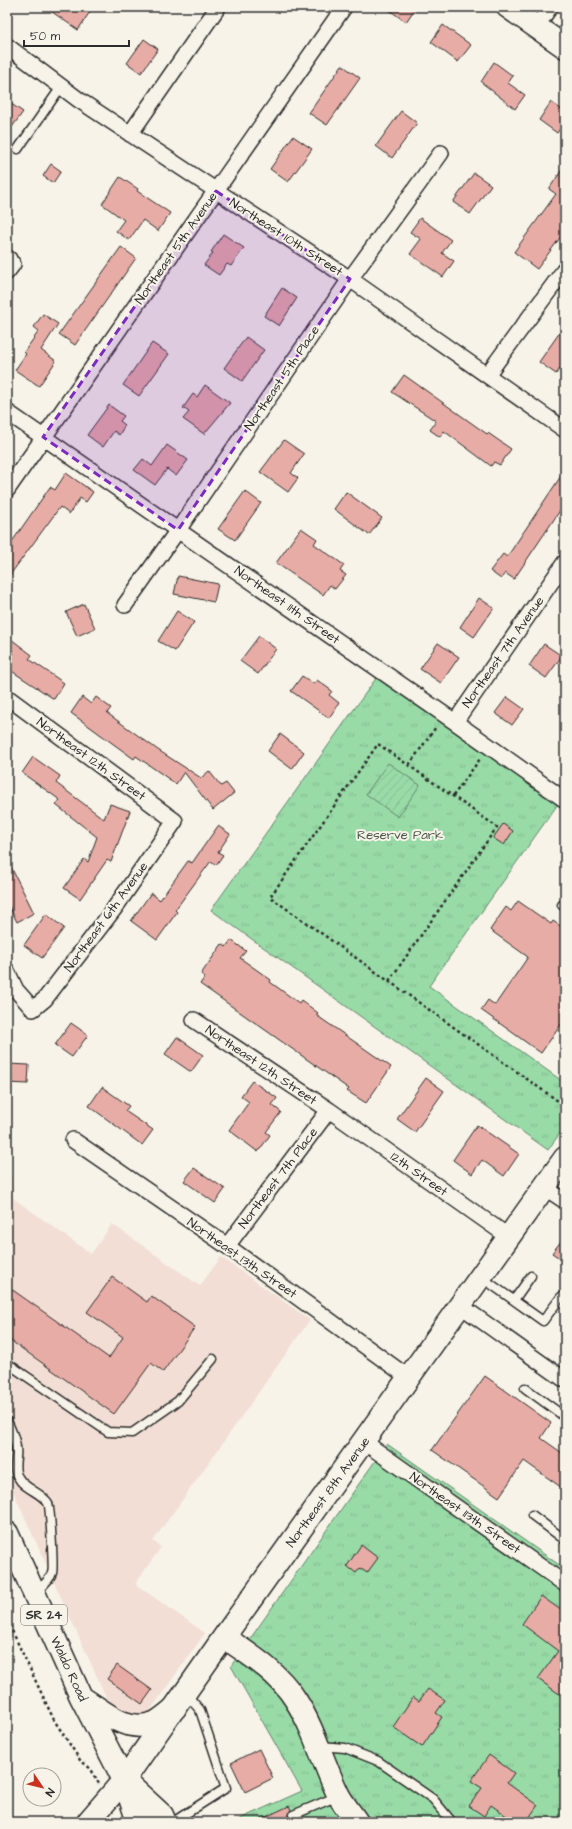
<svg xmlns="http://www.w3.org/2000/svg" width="572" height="1829" font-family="'Architects Daughter',sans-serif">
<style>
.built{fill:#f2ded4}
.grass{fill:url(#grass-tufts);stroke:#628369}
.garden{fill:url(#garden-furrows);stroke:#628369}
.building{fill:#e7aca5;stroke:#2b2b2b}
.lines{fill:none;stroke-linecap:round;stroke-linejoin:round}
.lane-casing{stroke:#2b2b2b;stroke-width:11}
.street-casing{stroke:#2b2b2b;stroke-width:18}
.secondary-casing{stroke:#2b2b2b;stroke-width:25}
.highway-casing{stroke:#2b2b2b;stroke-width:25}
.path{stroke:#2b2b2b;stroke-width:2.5;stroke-dasharray:3 3;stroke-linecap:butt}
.lane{stroke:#f7f3e8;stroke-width:8}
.street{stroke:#f7f3e8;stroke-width:15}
.secondary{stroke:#f7f3e8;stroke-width:22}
.highway{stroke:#f7f3e8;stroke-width:22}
.marked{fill:#7b2cbf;fill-opacity:0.2;stroke:#7b2cbf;stroke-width:3;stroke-dasharray:8 5;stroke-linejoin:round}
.labels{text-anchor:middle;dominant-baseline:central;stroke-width:4;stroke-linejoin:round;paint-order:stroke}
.shield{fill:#f7f3e8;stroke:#686764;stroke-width:1}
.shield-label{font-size:12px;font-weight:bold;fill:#2b2b2b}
.street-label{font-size:13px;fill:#2b2b2b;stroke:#f7f3e8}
.park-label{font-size:13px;fill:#46574a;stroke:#f7f3e8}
</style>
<defs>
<pattern id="grass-tufts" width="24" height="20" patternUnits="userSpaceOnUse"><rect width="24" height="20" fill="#98dba7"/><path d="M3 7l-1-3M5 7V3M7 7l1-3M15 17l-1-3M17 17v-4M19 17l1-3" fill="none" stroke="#83bc90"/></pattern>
<pattern id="garden-furrows" width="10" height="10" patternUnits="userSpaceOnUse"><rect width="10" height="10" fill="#98dba7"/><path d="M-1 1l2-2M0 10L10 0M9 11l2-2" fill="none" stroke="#83bc90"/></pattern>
</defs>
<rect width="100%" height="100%" fill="#f7f3e8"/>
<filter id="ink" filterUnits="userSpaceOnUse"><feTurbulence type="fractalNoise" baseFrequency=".025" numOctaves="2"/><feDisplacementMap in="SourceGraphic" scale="8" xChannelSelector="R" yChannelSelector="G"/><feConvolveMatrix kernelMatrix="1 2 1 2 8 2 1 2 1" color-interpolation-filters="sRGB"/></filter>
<g filter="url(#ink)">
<path class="built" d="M 7,1168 L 12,1178 L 13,1198 L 91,1254 L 112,1224 L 200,1286 L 221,1257 L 310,1320 L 153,1541 L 161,1547 L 135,1584 L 205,1633 L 147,1715 L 134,1718 L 113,1710 L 107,1699 L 7,1478 Z"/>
<path class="grass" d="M 377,677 L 558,804 L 429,986 L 565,1083 L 565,1126 L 548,1150 L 211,910 Z
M 387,1444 L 565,1569 L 565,1822 L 233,1822 L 302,1791 L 231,1666 Z"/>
<path class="garden" d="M 388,763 L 420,785 L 398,817 L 366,794 Z"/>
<path class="building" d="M 45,7 L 93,7 L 78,30 Z
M 385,7 L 416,7 L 406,22 Z
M 443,25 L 471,45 L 458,62 L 431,42 Z
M 144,39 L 158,49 L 141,73 L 127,63 Z
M 494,62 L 513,76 L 508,83 L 525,95 L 515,109 L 481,82 Z
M 342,65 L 360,78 L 327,125 L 309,113 Z
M 7,101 L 23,112 L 7,134 Z
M 551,102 L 565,112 L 565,122 L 557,133 L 539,120 Z
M 401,111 L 417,123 L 392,158 L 376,146 Z
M 293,136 L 312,149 L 288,182 L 270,169 Z
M 51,164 L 61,171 L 53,183 L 43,176 Z
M 565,165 L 565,231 L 537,269 L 514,252 L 556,194 L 549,189 Z
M 474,173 L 491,185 L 470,214 L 453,202 Z
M 120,177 L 138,189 L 137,191 L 170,213 L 158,231 L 143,220 L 129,240 L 116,231 L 124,220 L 102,204 Z
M 420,218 L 451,240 L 442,253 L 454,261 L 443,277 L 410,254 L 421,239 L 410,232 Z
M 223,234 L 244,248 L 231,266 L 227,264 L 219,275 L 204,265 L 213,253 L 211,252 Z
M 121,247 L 136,258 L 75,345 L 59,334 Z
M 282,288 L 297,298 L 279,326 L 264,316 Z
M 43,314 L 58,324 L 41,350 L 56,361 L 39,386 L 15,370 L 26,354 L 24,352 L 39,331 L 34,327 Z
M 565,325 L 565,362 L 556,374 L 539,362 Z
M 246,337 L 264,350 L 242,381 L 224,368 Z
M 152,343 L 169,354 L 139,396 L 123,385 Z
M 404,375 L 487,434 L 488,433 L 511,449 L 500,465 L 494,462 L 491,466 L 444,431 L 440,437 L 430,430 L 436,421 L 392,392 Z
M 205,385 L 230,403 L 204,434 L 183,419 L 189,412 L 183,408 L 193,394 L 197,397 Z
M 109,405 L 124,416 L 120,421 L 125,425 L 119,435 L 114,431 L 103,447 L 87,435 Z
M 284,440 L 304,454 L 291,473 L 298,478 L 288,492 L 260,472 Z
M 167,445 L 188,460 L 176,476 L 167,469 L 155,485 L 134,470 L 143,459 L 152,466 Z
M 565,470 L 565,503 L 514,579 L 505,573 L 501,579 L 490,571 L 503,554 L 507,557 Z
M 66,473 L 93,492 L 86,502 L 80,498 L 69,514 L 60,507 L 7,579 L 7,549 L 50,487 L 55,490 Z
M 245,491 L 261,503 L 235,540 L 218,529 Z
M 346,492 L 382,518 L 369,535 L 334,509 Z
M 301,528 L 317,539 L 314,544 L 344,565 L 340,571 L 346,575 L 335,589 L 330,585 L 323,595 L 276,563 Z
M 178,576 L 218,584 L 214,602 L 174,594 Z
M 479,598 L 494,608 L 474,637 L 460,627 Z
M 84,604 L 95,628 L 77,636 L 66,612 Z
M 177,611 L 194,622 L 175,651 L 158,641 Z
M 7,636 L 32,655 L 29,659 L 64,683 L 54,699 L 7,668 Z
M 259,636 L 276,649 L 258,674 L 240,661 Z
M 438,643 L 459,657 L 441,683 L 420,669 Z
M 544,644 L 562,656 L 546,678 L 529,666 Z
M 302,676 L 314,684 L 317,680 L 332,691 L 329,695 L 339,703 L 329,718 L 291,691 Z
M 82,697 L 91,704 L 96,697 L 111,708 L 107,713 L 158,750 L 201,778 L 209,771 L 221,786 L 226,783 L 234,793 L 213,810 L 184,772 L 176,784 L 136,756 L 134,759 L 71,713 Z
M 507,697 L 524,709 L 512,725 L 495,713 Z
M 280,734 L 304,752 L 292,769 L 268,751 Z
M 33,757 L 60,776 L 56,783 L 104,819 L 110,804 L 130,811 L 111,862 L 107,860 L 80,899 L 64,888 L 84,859 L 88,862 L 97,837 L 56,805 L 60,800 L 22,773 Z
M 503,824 L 513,831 L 504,845 L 493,838 Z
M 218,826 L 230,834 L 218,852 L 223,855 L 216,865 L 211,861 L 175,910 L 177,912 L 157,940 L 131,921 L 151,893 L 160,900 L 188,861 L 192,863 Z
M 7,859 L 34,913 L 17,922 L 7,902 Z
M 518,901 L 551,924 L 553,921 L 565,929 L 565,1019 L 541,1053 L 481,1010 L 488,1000 L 495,1005 L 528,957 L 490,930 L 506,907 L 511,911 Z
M 46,914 L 64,928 L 42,958 L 24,945 Z
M 231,940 L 246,951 L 240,958 L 271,980 L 270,982 L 299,1003 L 301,1000 L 318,1013 L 316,1015 L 391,1067 L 366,1103 L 347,1091 L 349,1089 L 200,984 L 205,977 L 201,974 L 222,944 L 226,947 Z
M 71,1023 L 88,1035 L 72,1057 L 55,1045 Z
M 177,1037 L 203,1055 L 191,1072 L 165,1054 Z
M 7,1064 L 29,1065 L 28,1084 L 7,1083 Z
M 426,1078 L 444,1091 L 415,1132 L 397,1119 Z
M 252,1081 L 277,1098 L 272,1105 L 281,1112 L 266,1132 L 270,1135 L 258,1152 L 229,1130 L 249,1102 L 241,1096 Z
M 102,1087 L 129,1106 L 125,1111 L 153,1130 L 142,1145 L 89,1106 Z
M 477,1125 L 519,1154 L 504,1176 L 482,1160 L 472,1174 L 453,1160 Z
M 194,1168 L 225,1189 L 215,1203 L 184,1181 Z
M 565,1236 L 565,1262 L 552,1253 Z
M 112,1277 L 147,1302 L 151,1296 L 195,1327 L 163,1372 L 151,1363 L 114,1414 L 7,1338 L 7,1286 L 109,1358 L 123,1337 L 87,1312 Z
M 485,1376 L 551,1423 L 541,1438 L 565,1455 L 565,1490 L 524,1461 L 499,1497 L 432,1450 Z
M 361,1545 L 378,1558 L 367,1573 L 360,1568 L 356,1573 L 347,1566 Z
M 541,1596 L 565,1613 L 565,1698 L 538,1679 L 558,1651 L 522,1624 Z
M 117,1665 L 152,1690 L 142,1704 L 107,1679 Z
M 428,1689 L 445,1700 L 436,1713 L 442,1717 L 422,1747 L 393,1727 L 413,1697 L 419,1701 Z
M 259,1749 L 273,1778 L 245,1792 L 231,1763 Z
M 489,1755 L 514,1773 L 507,1783 L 538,1805 L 526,1822 L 515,1822 L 491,1805 L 484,1816 L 469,1806 L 482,1788 L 471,1781 Z
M 289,1806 L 291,1810 L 288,1814 L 288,1817 L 292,1820 L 295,1820 L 296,1822 L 255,1822 Z"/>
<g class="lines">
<defs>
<path id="lane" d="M 18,149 L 61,87
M 7,253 L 12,257 L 13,264
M 562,905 L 565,907
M 481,1277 L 543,1321 L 561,1297
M 514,1300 L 531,1276
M 7,1363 L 108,1432 L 132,1433 L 178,1401 L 213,1359
M 525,1388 L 565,1417
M 7,1421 C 11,1429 15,1438 16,1447 C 18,1456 12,1469 18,1477 C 24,1489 41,1492 48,1503 C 50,1506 54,1568 52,1573 C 50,1580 41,1587 36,1592
M 532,1515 L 565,1540
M 320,1746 L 345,1748 L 378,1761 L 433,1799 L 452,1822
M 293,1815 L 338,1796
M 173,1822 L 226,1788 L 200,1710 L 186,1694"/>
<path id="street" d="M 536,27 L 550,7
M 7,46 L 79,100 L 350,279 L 565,430
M 130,134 L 218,7
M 7,272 L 13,264
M 487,375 L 565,269
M 7,412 L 455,722 L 565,800
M 7,490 L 344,7
M 125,605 L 178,530 L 350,279 L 441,153
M 7,697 L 175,821 L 114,909 L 45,999 L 33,1009 L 16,990 L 7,971
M 455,722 L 565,562
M 194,1020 L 329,1110 L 509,1237
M 73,1140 L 227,1246 L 409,1378
M 544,1187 L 565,1201
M 227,1246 L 329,1110
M 461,1306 L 565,1380
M 364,1442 L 565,1584"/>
<path id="secondary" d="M 508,7 L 565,47
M 224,1637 C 250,1655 278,1672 295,1699 C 314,1728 323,1763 338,1794 C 343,1804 351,1813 357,1822
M 88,1822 L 124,1780 L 224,1637 L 565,1158"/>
<path id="highway" d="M 7,1533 L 81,1697 L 124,1780 L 138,1822
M 84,1699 C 106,1713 126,1733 154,1723 C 161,1720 168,1713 175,1708
M 125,1781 L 162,1815 L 165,1822"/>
</defs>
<use href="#lane" class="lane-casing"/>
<use href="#street" class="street-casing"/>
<use href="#secondary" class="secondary-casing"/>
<use href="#highway" class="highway-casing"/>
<path class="path" d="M 409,765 L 436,727
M 453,796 L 480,759
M 389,981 L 497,827 L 378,744 L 270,897 L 565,1106
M 564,1020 L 565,1020
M 7,1620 L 54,1720 L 80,1760 L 91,1769 L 99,1784"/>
<use href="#lane" class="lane"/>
<use href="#street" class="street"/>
<use href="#secondary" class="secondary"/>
<use href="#highway" class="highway"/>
</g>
</g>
<path class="marked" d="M 216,191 L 350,279 L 178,530 L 43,437 Z"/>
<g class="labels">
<rect class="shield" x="21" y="1605" width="46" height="20" rx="3"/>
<g class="shield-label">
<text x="44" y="1615">SR 24</text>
</g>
<g class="street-label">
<text transform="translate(286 237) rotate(33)">Northeast 10th Street</text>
<text transform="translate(176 248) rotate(-55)">Northeast 5th Avenue</text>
<text transform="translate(282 378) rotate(-56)">Northeast 5th Place</text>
<text transform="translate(287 605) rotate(35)">Northeast 11th Street</text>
<text transform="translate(503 652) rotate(-55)">Northeast 7th Avenue</text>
<text transform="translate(91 759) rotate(36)">Northeast 12th Street</text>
<text transform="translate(106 917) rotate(-54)">Northeast 6th Avenue</text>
<text transform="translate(261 1065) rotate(34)">Northeast 12th Street</text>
<text transform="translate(419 1174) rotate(35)">12th Street</text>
<text transform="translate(278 1178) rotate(-53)">Northeast 7th Place</text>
<text transform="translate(242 1258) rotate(35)">Northeast 13th Street</text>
<text transform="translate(328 1492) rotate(-54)">Northeast 8th Avenue</text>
<text transform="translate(465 1513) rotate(35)">Northeast 113th Street</text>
<text transform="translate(69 1669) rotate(65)">Waldo Road</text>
</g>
<g class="park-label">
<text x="400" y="835">Reserve Park</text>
</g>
</g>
<rect width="572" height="1829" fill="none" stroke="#f7f3e8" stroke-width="24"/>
<rect x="12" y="12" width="548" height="1805" fill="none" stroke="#2b2b2b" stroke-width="1.5" filter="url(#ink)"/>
<g transform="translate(42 1787) rotate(125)"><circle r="19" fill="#f7f3e8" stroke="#a5a39c"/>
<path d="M0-3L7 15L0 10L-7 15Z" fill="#c8321e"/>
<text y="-6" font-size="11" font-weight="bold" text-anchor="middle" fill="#2b2b2b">N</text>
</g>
<path d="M24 40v6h105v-6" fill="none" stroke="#2b2b2b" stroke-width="2"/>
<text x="30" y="40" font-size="12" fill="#2b2b2b" stroke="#f7f3e8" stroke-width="3" paint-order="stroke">50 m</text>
</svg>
